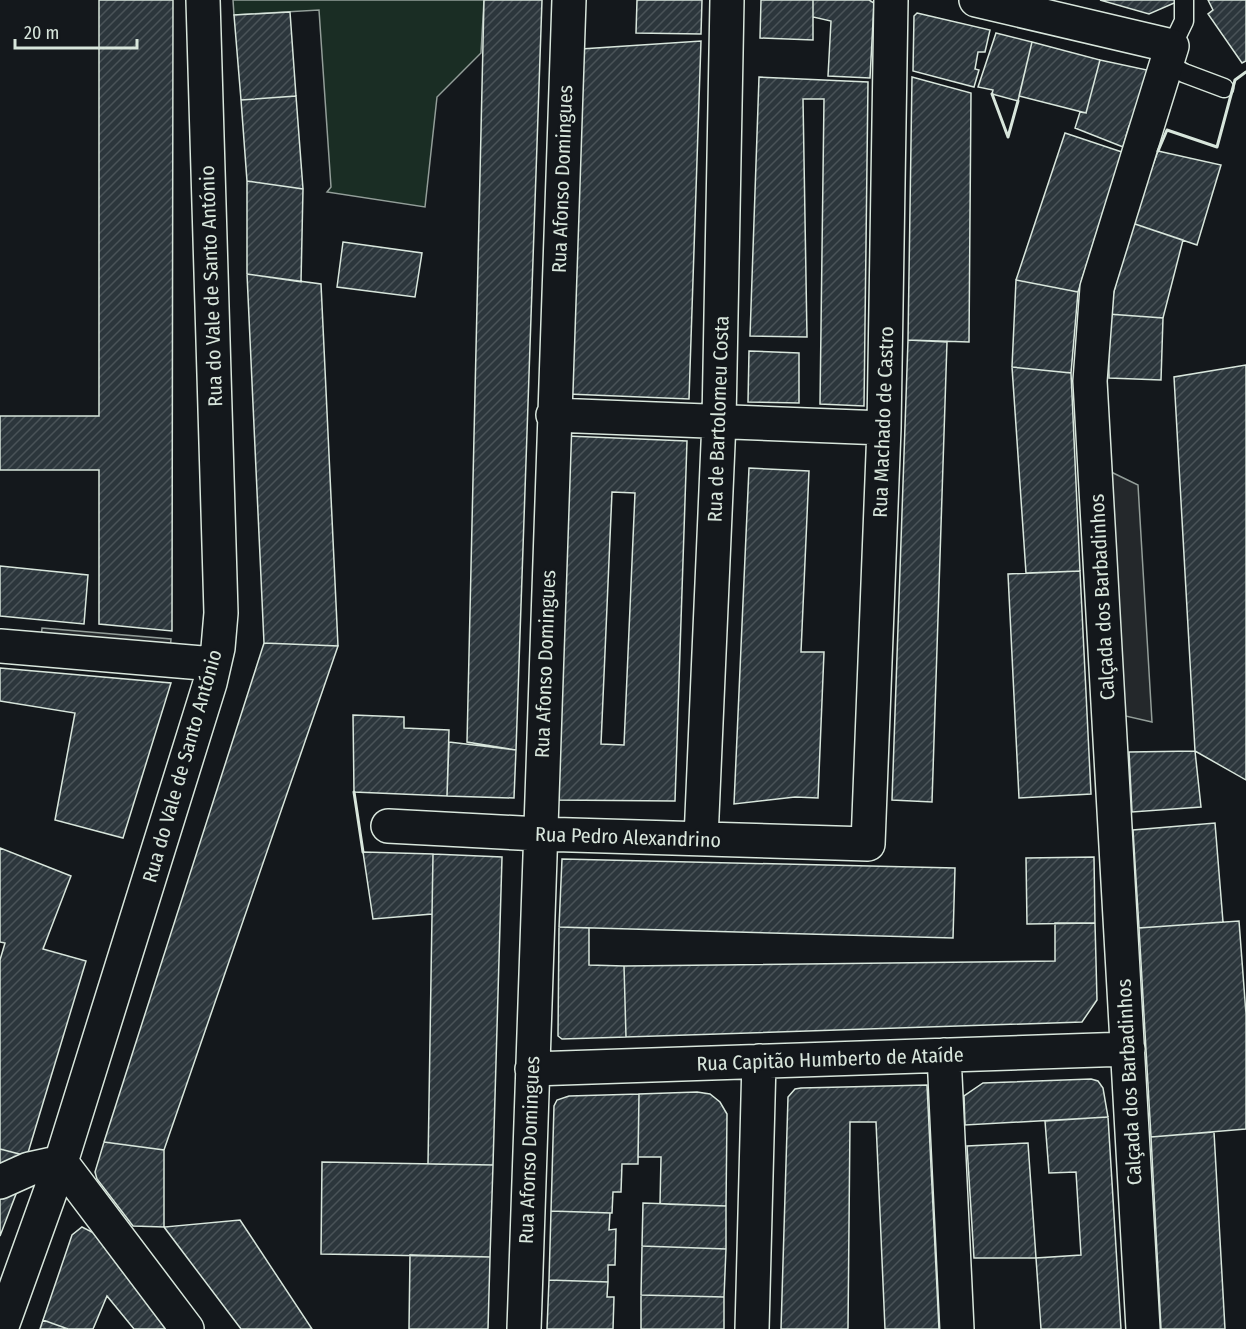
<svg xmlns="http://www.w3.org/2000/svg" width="1246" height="1329" font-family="'Fira Sans Condensed',sans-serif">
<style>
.grass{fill:#1a2d24;stroke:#939e99;stroke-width:1.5}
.parking{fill:#24282b;stroke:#939e99;stroke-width:1.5}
.building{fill:url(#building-hatch);stroke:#d8e6dc;stroke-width:1.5;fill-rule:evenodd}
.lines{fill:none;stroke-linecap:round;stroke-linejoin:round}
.service-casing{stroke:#d8e6dc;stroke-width:21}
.minor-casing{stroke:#d8e6dc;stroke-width:36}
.service{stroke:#14181c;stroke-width:18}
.minor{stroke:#14181c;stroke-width:33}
.wall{stroke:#d8e6dc;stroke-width:3}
.labels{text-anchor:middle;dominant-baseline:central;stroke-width:4.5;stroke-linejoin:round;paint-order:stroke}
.street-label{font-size:20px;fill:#d8e6dc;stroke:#14181c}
</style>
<defs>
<pattern id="building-hatch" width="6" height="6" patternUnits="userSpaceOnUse" patternTransform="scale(1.5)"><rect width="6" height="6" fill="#2c363c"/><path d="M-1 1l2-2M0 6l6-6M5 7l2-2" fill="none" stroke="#4a5358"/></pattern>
</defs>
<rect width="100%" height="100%" fill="#14181c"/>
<path class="grass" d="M 233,0 L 484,0 L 481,53 L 437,97 L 425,207 L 327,192 L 331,187 L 319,10 L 234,15 Z"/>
<path class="parking" d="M 1107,470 L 1138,485 L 1152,722 L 1121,715 Z
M 42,628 L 171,639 L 170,651 L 41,640 Z"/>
<path class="building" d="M 99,0 L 173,0 L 172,631 L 99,624 L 99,470 L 0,470 L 0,416 L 99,416 Z
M 484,0 L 542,0 L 516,750 L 467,742 Z
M 637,0 L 702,0 L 701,34 L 636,33 Z
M 761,0 L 813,0 L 813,40 L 760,38 Z
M 813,0 L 869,0 L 874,3 L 870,78 L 828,76 L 831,21 L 813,17 Z
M 1100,0 L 1181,0 L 1149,14 Z
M 1208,0 L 1246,0 L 1246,61 L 1242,63 L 1208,14 L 1213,10 Z
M 290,12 L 296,96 L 241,100 L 234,15 Z
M 917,13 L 990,30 L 985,52 L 978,52 L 975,69 L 979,70 L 974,87 L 913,71 L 914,16 Z
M 996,33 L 1032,42 L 1018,101 L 992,94 L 993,90 L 978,87 Z
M 701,41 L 689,399 L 568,394 L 581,49 Z
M 1032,42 L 1100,60 L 1086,113 L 1019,96 Z
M 1100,60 L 1147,70 L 1133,124 L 1129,126 L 1123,147 L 1075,128 L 1080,112 L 1086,113 Z
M 759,77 L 868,82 L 864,406 L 820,404 L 824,99 L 803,99 L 807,337 L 750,336 Z
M 912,77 L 971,93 L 969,342 L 908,340 Z
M 296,96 L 303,189 L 247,181 L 241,100 Z
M 1065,133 L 1122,152 L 1078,292 L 1016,280 Z
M 1158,151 L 1221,165 L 1197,245 L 1132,223 Z
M 247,181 L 303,189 L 301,282 L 247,274 Z
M 1132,223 L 1183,240 L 1163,318 L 1108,314 Z
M 343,242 L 422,253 L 415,297 L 337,287 Z
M 247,274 L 321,284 L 338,646 L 264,643 Z
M 1016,280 L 1078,292 L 1071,373 L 1012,367 Z
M 1108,314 L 1163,318 L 1161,380 L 1109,378 Z
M 908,340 L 947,342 L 932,802 L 892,800 Z
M 749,351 L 799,353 L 799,403 L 748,402 Z
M 1246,365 L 1246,780 L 1195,751 L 1174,377 Z
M 1012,367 L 1071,373 L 1080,571 L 1026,573 Z
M 567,436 L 687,441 L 675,801 L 554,800 ZM 612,492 L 635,493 L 624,745 L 601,744 Z
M 749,468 L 809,471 L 801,652 L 824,652 L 818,798 L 795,797 L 734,804 Z
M 0,566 L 88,575 L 84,624 L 0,616 Z
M 1080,571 L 1091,794 L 1019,798 L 1008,574 Z
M 264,643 L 338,646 L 164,1150 L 104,1142 Z
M 0,668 L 171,683 L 123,838 L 55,820 L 75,713 L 0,701 Z
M 353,715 L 404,717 L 404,728 L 449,730 L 447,796 L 354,792 Z
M 449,742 L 516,750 L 514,798 L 447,796 Z
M 1195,751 L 1201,807 L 1132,812 L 1129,752 Z
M 1215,823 L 1223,922 L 1139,928 L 1133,830 Z
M 0,848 L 71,876 L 43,949 L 86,961 L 27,1156 L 0,1149 L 0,960 L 5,943 L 0,942 Z
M 363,852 L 433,854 L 432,914 L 373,919 Z
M 433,854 L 502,857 L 493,1165 L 428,1164 Z
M 1094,857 L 1095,923 L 1027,924 L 1026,858 Z
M 562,859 L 955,868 L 953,938 L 559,927 Z
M 1239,921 L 1246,1014 L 1246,1129 L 1151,1137 L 1139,928 Z
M 1055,923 L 1095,923 L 1097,1000 L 1082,1022 L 626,1037 L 624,966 L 1055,961 Z
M 559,927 L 589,928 L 589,965 L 624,966 L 626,1037 L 562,1039 L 558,1036 Z
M 1091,1079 L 1098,1081 L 1103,1088 L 1108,1117 L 965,1125 L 964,1096 L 983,1083 Z
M 927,1085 L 939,1329 L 885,1329 L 876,1122 L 850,1122 L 848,1329 L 781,1329 L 788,1097 L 795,1089 L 801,1088 Z
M 697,1092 L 710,1094 L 720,1102 L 727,1114 L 726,1206 L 660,1204 L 661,1157 L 638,1157 L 639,1094 Z
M 639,1094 L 638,1164 L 622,1164 L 621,1192 L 613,1192 L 612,1213 L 551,1211 L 554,1106 L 557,1100 L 569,1096 Z
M 1108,1117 L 1121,1329 L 1041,1329 L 1036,1258 L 1081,1255 L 1076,1172 L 1049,1173 L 1045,1121 Z
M 1214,1132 L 1225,1329 L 1161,1329 L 1151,1137 Z
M 104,1142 L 164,1150 L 164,1227 L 133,1226 L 97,1179 L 95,1172 Z
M 1028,1143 L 1036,1258 L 974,1258 L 967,1146 Z
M 0,1149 L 27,1156 L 0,1167 Z
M 322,1162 L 493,1165 L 490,1257 L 321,1254 Z
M 10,1191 L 16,1194 L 0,1236 L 0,1195 Z
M 643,1203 L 726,1206 L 726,1249 L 642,1246 Z
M 551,1211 L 610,1213 L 609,1230 L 616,1229 L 615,1265 L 608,1265 L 608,1282 L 549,1280 Z
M 240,1220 L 312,1329 L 241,1329 L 164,1227 Z
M 82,1227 L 94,1233 L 167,1329 L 134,1329 L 107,1296 L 93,1329 L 68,1329 L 43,1320 L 72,1235 Z
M 642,1246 L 726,1249 L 724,1297 L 641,1295 Z
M 410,1255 L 490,1257 L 488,1329 L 409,1329 Z
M 549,1280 L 608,1282 L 607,1297 L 614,1297 L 613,1329 L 547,1329 Z
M 641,1295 L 724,1297 L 724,1329 L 641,1329 Z
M 43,1320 L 68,1329 L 40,1329 Z"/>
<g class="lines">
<defs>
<path id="service" d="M 1172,46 L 1184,21 L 1184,0
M 1166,63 L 1184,73 L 1224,88"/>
<path id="minor" d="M 976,0 L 1172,46 L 1097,288 L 1090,381 L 1143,1329
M 553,415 L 884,428
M 0,646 L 214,664
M 388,826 L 539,834 L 868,844 L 884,428 L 891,0
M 701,839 L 719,421 L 727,0
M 944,1055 L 957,1329
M 532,1069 L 1128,1049
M 61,1162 L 187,1329
M 0,1182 L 29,1169 L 61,1162
M 1,1329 L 61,1162 L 210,683 L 218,648 L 221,613 L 203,0
M 524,1329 L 569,0
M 752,1329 L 759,1061"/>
</defs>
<use href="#service" class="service-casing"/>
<use href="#minor" class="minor-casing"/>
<use href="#service" class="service"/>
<use href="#minor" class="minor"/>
<path class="wall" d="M 992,94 L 1008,137 L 1018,101
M 1158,151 L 1167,130 L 1217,147 L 1235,80 L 1246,72
M 354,792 L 363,852"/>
</g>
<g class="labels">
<g class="street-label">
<text transform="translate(562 179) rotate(-88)">Rua Afonso Domingues</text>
<text transform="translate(211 286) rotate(-92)">Rua do Vale de Santo António</text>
<text transform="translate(718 419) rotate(-88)">Rua de Bartolomeu Costa</text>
<text transform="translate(883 422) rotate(-88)">Rua Machado de Castro</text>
<text transform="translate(1102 597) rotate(-93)">Calçada dos Barbadinhos</text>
<text transform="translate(545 664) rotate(-88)">Rua Afonso Domingues</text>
<text transform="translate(182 766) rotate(-74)">Rua do Vale de Santo António</text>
<text transform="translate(628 837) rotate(2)">Rua Pedro Alexandrino</text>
<text transform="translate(830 1059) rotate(-2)">Rua Capitão Humberto de Ataíde</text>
<text transform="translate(1129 1082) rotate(-93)">Calçada dos Barbadinhos</text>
<text transform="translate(529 1150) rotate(-88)">Rua Afonso Domingues</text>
</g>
</g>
<path d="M15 39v9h122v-9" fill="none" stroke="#d8e6dc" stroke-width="3"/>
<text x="24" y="39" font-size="18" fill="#d8e6dc" stroke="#14181c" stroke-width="4.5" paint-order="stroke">20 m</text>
</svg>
